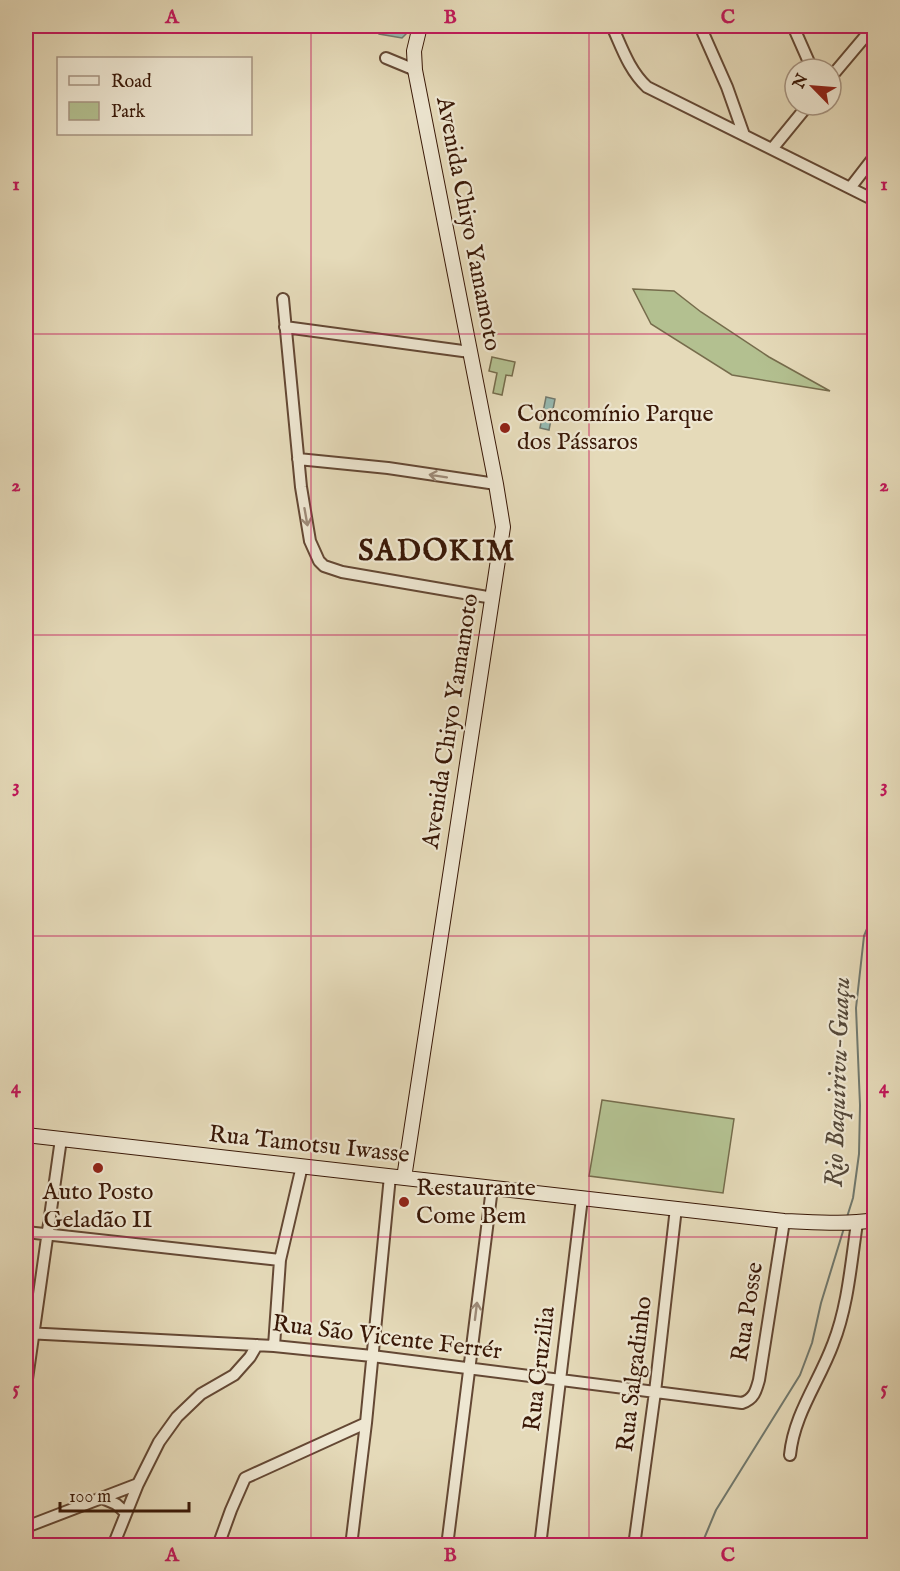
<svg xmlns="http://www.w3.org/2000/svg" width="900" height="1571" font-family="'IM FELL English',serif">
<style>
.green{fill:#b3c090;stroke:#766c4c;stroke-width:1.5}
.water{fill:#96bab2;stroke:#71796e;stroke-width:1.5}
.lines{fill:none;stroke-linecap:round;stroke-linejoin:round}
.stream{stroke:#71796e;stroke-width:2}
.street-casing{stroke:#644834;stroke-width:14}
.secondary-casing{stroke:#391807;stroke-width:16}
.street{stroke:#eee7d2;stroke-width:10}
.secondary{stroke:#eee7d2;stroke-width:14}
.oneway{stroke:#9d8a77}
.grid{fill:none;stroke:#c2185b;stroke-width:1.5;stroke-opacity:0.55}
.poi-dot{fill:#8f2418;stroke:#eee7d2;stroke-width:2}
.labels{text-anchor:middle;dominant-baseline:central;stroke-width:4.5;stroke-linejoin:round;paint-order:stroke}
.street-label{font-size:24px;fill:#391807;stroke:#eee7d2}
.poi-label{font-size:24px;fill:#391807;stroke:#eee7d2;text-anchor:start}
.water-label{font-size:26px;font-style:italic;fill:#55493a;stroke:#eee7d2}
.district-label{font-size:30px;font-weight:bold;letter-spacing:1.5px;fill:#391807;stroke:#eee7d2}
.neatline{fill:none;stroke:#c2185b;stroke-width:2}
.grid-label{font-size:20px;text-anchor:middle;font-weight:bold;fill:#c2185b}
</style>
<rect width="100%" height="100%" fill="#e5dab9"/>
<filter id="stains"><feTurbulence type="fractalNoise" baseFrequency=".00333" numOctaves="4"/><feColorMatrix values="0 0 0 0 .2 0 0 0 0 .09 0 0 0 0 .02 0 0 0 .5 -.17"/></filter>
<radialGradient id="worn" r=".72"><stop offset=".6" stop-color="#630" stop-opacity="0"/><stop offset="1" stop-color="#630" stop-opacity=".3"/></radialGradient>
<path class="green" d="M 633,289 L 674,291 L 701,312 L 769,357 L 830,391 L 732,375 L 651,324 Z
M 492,357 L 515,362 L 512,376 L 506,375 L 502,395 L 493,393 L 497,373 L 489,371 Z
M 602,1100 L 734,1119 L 723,1193 L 589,1176 Z"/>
<path class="water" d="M 374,26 L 414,26 L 402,38 L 379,34 Z
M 546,397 L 555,399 L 549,430 L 540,428 Z"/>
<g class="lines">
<path class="stream" d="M 847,1217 L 853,1198 L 859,1154 L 860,1105 L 856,1008 L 864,936 L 874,912
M 701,1546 L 716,1510 L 800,1375 L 812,1343 L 821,1303 L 844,1228"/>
<defs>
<path id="street" d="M 612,26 C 622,48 629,70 647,87 L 874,200
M 700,26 L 727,87 L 744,135
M 793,26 L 812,69
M 386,58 L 415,70
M 831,77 L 874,26
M 772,149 L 808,105
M 850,188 L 874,157
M 283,299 L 301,487 L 310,541 L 319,561 L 324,566 L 342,572 L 493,598
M 285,327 L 470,352
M 298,459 L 388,468 L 496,484
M 26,1232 L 280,1260
M 26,1333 L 274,1346 L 372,1356 L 742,1403 C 754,1399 756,1391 759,1380 L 784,1221
M 274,1346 L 280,1260 L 302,1166
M 26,1386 L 61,1139
M 790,1455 C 794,1414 819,1382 833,1344 C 848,1306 851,1263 857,1223
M 102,1498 L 116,1504 L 126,1513
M 26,1527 L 138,1484
M 113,1546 L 138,1484 L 159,1442 L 177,1417 L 201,1394 L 234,1375 L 250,1357 L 257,1345
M 218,1546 L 231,1510 L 245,1478 L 366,1423
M 351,1546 L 366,1423 L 390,1176
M 447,1546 L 492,1188
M 540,1546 L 582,1198
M 634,1546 L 655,1392 L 676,1208"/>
<path id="secondary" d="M 26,1135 L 784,1221 C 814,1222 844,1225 874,1220
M 404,1178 L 503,527 L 496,484 L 415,70 L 414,51 L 420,26"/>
</defs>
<use href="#street" class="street-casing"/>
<use href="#secondary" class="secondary-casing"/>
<use href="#street" class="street"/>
<use href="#secondary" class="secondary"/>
</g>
<defs><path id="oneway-shaft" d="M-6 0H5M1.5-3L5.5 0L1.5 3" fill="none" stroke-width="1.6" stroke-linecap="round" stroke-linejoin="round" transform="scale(1.5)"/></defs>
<g class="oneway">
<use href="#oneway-shaft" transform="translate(438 476) rotate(-171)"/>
<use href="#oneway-shaft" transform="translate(306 517) rotate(80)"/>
<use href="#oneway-shaft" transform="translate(476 1311) rotate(-83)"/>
</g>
<path class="grid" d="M 311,26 L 311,1546M 589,26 L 589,1546M 26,334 L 874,334M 26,635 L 874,635M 26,936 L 874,936M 26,1237 L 874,1237"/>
<g class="poi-dot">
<circle cx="505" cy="428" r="6"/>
<circle cx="98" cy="1168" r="6"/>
<circle cx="404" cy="1202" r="6"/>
</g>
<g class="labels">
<g class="street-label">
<text transform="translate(468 224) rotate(79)">Avenida Chiyo Yamamoto</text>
<text transform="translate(451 721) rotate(-81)">Avenida Chiyo Yamamoto</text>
<text transform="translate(309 1145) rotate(6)">Rua Tamotsu Iwasse</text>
<text transform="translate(748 1312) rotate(-81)">Rua Posse</text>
<text transform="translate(387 1338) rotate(7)">Rua São Vicente Ferrér</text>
<text transform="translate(540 1369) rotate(-83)">Rua Cruzilia</text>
<text transform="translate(635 1374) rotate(-83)">Rua Salgadinho</text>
</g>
<g class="poi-label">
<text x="517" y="414">Concomínio Parque<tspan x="517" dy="28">dos Pássaros</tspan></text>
<text x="416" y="1188">Restaurante<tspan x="416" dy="28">Come Bem</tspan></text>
<text x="98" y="1192" text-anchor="middle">Auto Posto<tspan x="98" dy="28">Geladão II</tspan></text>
</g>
<g class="water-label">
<text transform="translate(838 1082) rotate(-88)">Rio Baquirivu-Guaçu</text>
</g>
<g class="district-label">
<text x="437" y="552">SADOKIM</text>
</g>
</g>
<rect width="900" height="1571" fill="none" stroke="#e5dab9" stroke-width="66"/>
<rect x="57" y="57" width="195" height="78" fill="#eee7d2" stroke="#a69481" stroke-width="1.5"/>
<rect x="69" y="76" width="30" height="9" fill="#eee7d2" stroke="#a69481" stroke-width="1.5"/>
<text x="111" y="87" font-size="18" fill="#391807">Road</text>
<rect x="69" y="102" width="30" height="18" fill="#b3c090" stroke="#a69481" stroke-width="1.5"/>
<text x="111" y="117" font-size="18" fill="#391807">Park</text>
<g transform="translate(813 87) rotate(295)"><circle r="28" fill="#eee7d2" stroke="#a69481" stroke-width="1.5"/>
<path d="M0-4.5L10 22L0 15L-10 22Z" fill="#8f2418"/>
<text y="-9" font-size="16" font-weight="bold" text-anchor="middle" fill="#391807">N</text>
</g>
<path d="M60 1502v9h129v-9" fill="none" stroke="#391807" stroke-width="3"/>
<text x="69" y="1502" font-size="18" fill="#391807" stroke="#eee7d2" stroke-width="4.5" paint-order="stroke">100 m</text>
<rect x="33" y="33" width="834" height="1505" class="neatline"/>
<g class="grid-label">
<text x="172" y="23">A</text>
<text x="450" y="23">B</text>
<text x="728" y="23">C</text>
<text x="16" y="190">1</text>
<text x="884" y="190">1</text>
<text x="16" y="491">2</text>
<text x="884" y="491">2</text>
<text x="16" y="792">3</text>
<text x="884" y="792">3</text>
<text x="16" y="1093">4</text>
<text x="884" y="1093">4</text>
<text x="16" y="1394">5</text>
<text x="884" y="1394">5</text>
<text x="172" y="1561">A</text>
<text x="450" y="1561">B</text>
<text x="728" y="1561">C</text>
</g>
<rect width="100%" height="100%" filter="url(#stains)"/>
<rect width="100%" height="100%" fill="url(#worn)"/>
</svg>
